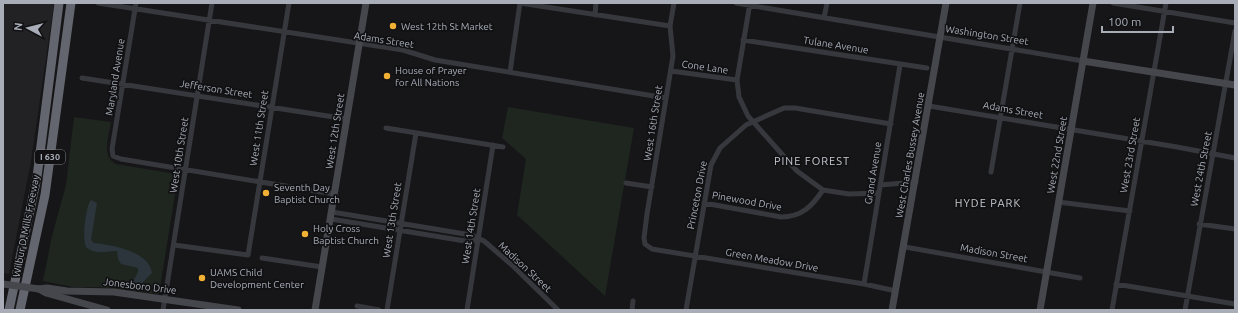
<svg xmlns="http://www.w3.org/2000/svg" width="1238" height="313" font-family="Ubuntu,sans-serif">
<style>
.built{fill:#222225}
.green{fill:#1e261f}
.water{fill:#2c353c}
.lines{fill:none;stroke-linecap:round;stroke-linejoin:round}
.street{stroke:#37383d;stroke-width:5}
.secondary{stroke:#45474d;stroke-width:7}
.highway{stroke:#63666e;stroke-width:9}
.secondary-bridge{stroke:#45474d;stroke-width:7}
.poi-dot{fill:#f2b134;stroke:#111113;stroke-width:1.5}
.labels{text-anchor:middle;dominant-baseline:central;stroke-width:3.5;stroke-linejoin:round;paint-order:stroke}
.shield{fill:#111113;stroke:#7b7e86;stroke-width:1}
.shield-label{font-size:9px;font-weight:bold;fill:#a8adb8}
.poi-label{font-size:10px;fill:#a8adb8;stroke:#111113;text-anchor:start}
.street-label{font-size:10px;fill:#a8adb8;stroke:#111113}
.neighbourhood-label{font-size:11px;letter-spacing:1px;fill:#c9ccd4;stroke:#111113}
</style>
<rect width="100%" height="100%" fill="#161618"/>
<path class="built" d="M 3,3 L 54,3 L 31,161 L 9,274 L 3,273 Z"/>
<path class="green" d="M 508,107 L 634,128 L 605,296 L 517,215 L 526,159 L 502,138 Z
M 74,117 L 111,122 C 109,136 101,156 116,164 L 176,174 L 178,176 L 159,294 L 99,287 L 73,287 L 43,281 L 52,236 L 66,185 Z"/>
<path class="water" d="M 91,200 L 97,203 L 91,240 L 94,243 C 112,245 149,251 152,273 L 143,282 L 140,289 L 130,288 L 138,272 L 138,268 L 121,264 L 118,259 L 117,251 C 108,251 96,255 87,248 C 81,243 86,205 91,200 Z"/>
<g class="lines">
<path class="street" d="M 98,3 L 403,50 L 435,60 L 666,98
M 136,3 L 112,149 L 113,156 L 121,159 L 334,194
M 520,3 L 670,26
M 674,3 L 670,26 L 673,56 L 647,214 L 644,238 L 645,244 L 652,249 L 864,284 L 896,291
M 736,3 L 1083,61
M 750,3 L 737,80 L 739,97 L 748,116 L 797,171 L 823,190 L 849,194 L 879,193
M 1113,3 L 1235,23
M 595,15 L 596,3
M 824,18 L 827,3
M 743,40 L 927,68
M 671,71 L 737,80
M 510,72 L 520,3
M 82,78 L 347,119
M 929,106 L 1177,147 L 1235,158
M 386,128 L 503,147
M 991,172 L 1020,3
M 626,183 L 652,187
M 880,185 L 916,182
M 1058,202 L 1130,211
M 704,203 L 781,217 C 802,217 812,206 823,190
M 332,212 L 471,235 L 484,241 L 513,266 L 558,310
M 331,219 L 471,242 L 478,239
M 1199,224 L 1235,229
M 174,245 L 248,255 L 289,3
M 905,247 L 1080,278
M 262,258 L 322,267
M 864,284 L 900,65
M 1116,284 L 1235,304
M 357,306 L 379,310
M 163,310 L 212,3
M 387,310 L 416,133
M 467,310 L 493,145
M 632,310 L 633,301
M 686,310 L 711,165 L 720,148 L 746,125 L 784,108 L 795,108 L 891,124
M 1112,310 L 1166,3
M 1185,310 L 1235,31"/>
<path class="secondary" d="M 1083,61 L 1235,85
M 39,289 L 47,288 L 67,291 L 114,292 L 238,310
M 39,289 L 46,293 L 107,310
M 315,310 L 366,3
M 892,310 L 946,3
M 1040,310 L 1093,3"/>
<path class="highway" d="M 9,310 L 37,177 L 59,3
M 20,310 L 45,195 L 71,3"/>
<path class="secondary-bridge" d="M 3,284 L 39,289"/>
</g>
<g class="poi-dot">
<circle cx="393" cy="26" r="4"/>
<circle cx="387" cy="76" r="4"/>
<circle cx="266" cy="193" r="4"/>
<circle cx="305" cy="234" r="4"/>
<circle cx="202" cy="278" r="4"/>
</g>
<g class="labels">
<rect class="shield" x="35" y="150" width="30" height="14" rx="3"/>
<g class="shield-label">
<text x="50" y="157">I 630</text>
</g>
<g class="poi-label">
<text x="401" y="26">West 12th St Market</text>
<text x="395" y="70">House of Prayer<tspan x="395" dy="12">for All Nations</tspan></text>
<text x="274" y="187">Seventh Day<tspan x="274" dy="12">Baptist Church</tspan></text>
<text x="313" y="228">Holy Cross<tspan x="313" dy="12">Baptist Church</tspan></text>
<text x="210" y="272">UAMS Child<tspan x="210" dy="12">Development Center</tspan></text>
</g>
<g class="street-label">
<text transform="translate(987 35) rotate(9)">Washington Street</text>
<text transform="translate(384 40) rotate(9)">Adams Street</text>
<text transform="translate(836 45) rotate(9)">Tulane Avenue</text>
<text transform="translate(705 67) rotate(8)">Cone Lane</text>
<text transform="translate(115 77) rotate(-81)">Maryland Avenue</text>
<text transform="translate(216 89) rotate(9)">Jefferson Street</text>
<text transform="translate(1013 110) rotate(10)">Adams Street</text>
<text transform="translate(653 123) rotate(-81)">West 16th Street</text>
<text transform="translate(259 128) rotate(-81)">West 11th Street</text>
<text transform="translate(335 131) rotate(-81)">West 12th Street</text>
<text transform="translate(179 155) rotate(-81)">West 10th Street</text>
<text transform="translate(910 155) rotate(-80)">West Charles Bussey Avenue</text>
<text transform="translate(1057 155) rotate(-80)">West 22nd Street</text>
<text transform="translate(1130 155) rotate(-80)">West 23rd Street</text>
<text transform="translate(1201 169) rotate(-79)">West 24th Street</text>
<text transform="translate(873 173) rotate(-81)">Grand Avenue</text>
<text transform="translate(697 195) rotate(-79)">Princeton Drive</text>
<text transform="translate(747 201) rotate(10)">Pinewood Drive</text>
<text transform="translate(392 220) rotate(-81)">West 13th Street</text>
<text transform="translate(26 226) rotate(-79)">Wilbur D. Mills Freeway</text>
<text transform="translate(471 226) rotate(-81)">West 14th Street</text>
<text transform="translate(994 253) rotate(10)">Madison Street</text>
<text transform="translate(772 260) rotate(10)">Green Meadow Drive</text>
<text transform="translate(525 267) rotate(43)">Madison Street</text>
<text transform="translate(140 286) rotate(7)">Jonesboro Drive</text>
</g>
<g class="neighbourhood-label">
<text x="812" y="161">PINE FOREST</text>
<text x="988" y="203">HYDE PARK</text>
</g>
</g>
<rect width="1238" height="313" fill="none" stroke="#a8adb8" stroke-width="8"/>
<g transform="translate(28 28) rotate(277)" stroke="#111113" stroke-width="3" paint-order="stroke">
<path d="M0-3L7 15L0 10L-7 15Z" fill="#a8adb8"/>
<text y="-6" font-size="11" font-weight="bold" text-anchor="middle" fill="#a8adb8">N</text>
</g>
<path d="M1102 26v6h71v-6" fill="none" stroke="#a8adb8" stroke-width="2"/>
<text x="1108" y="26" font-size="12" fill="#a8adb8" stroke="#111113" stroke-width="3" paint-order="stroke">100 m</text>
</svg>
